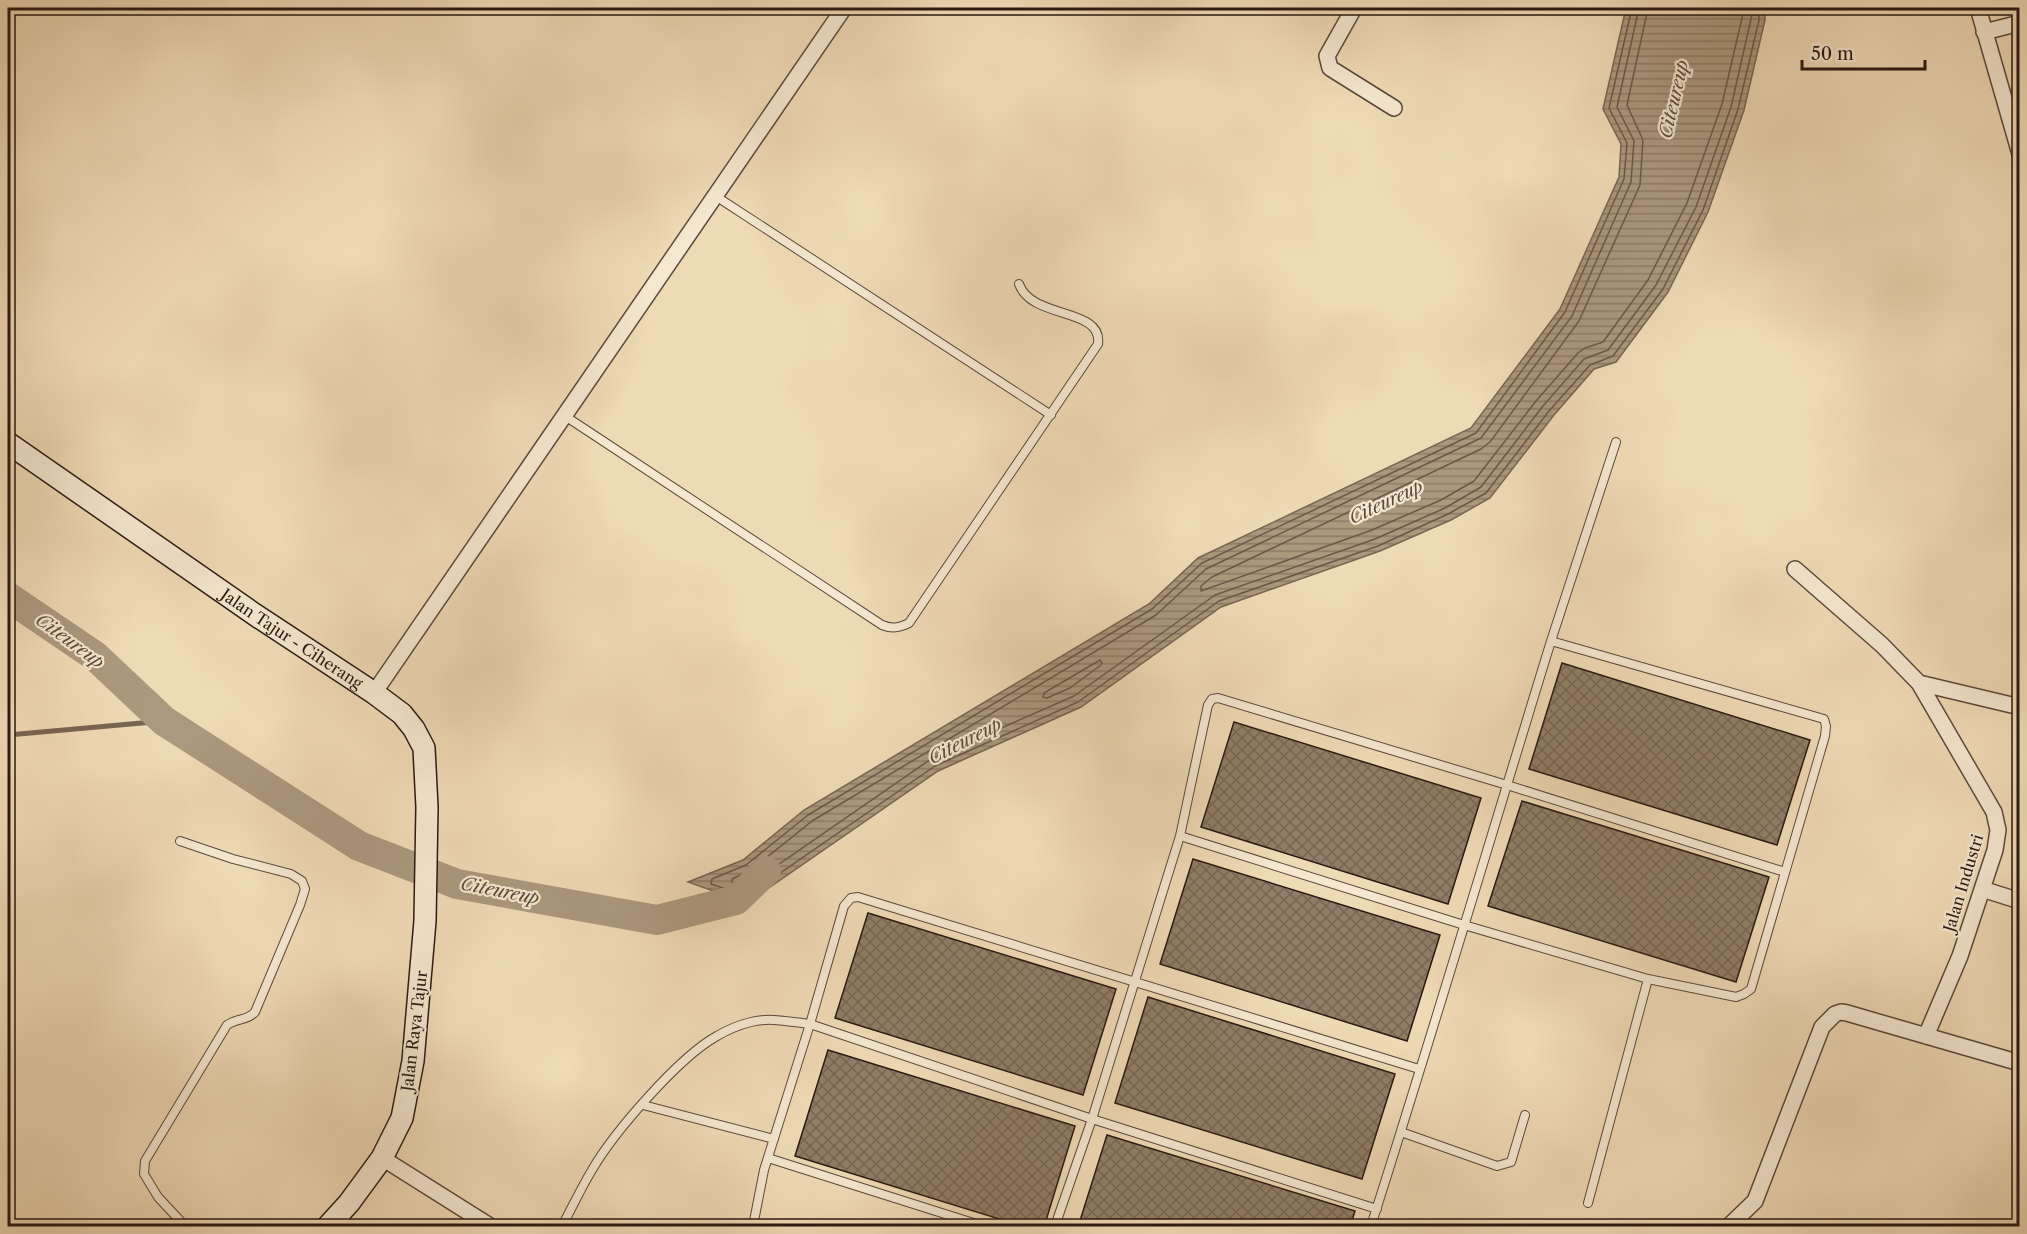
<svg xmlns="http://www.w3.org/2000/svg" width="2027" height="1234" font-family="'Libre Caslon Text',serif">
<style>
.water{fill:url(#water-rules);stroke:#786553;stroke-width:1.5}
.lines{fill:none;stroke-linecap:round;stroke-linejoin:round}
.shore{stroke:#6a5848;stroke-width:1.5}
.stream{stroke:#786553;stroke-width:5}
.river{stroke:#ac987e;stroke-width:30}
.building{fill:url(#building-cross-hatch);stroke:#291912;stroke-width:1.5}
.service-casing{stroke:#5a493b;stroke-width:10}
.minor-casing{stroke:#5a493b;stroke-width:18}
.secondary-casing{stroke:#291912;stroke-width:24}
.service{stroke:#f5e7d0;stroke-width:8}
.minor{stroke:#f5e7d0;stroke-width:15}
.secondary{stroke:#f5e7d0;stroke-width:21}
.labels{text-anchor:middle;dominant-baseline:central;stroke-width:4.5;stroke-linejoin:round;paint-order:stroke}
.street-label{font-size:16px;fill:#291912;stroke:#f5e7d0}
.water-label{font-size:18px;font-style:italic;fill:#5d4c3d;stroke:#f5e7d0}
</style>
<defs>
<pattern id="water-rules" width="6" height="5" patternUnits="userSpaceOnUse" patternTransform="scale(1.5)"><rect width="6" height="5" fill="#ac987e"/><path d="M0 2.5h6" fill="none" stroke="#8c7b66"/></pattern>
<pattern id="building-cross-hatch" width="8" height="8" patternUnits="userSpaceOnUse" patternTransform="scale(1.5)"><rect width="8" height="8" fill="#907d67"/><path d="M0 0l8 8M0 8l8-8" fill="none" stroke="#766653"/></pattern>
</defs>
<rect width="100%" height="100%" fill="#efdab6"/>
<filter id="stains"><feTurbulence type="fractalNoise" baseFrequency=".00333" numOctaves="4"/><feColorMatrix values="0 0 0 0 .2 0 0 0 0 .09 0 0 0 0 .02 0 0 0 .5 -.17"/></filter>
<radialGradient id="worn" r=".72"><stop offset=".6" stop-color="#630" stop-opacity="0"/><stop offset="1" stop-color="#630" stop-opacity=".3"/></radialGradient>
<path class="water" d="M 1626,8 L 1765,8 L 1765,20 L 1744,110 L 1708,212 L 1668,292 L 1616,362 L 1594,369 L 1554,415 L 1490,498 L 1451,520 L 1380,551 L 1221,607 L 1081,707 L 938,771 L 747,903 L 688,882 L 743,860 L 804,810 L 1149,604 L 1198,558 L 1471,428 L 1560,309 L 1619,177 L 1621,144 L 1603,109 Z"/>
<g class="lines">
<path class="shore" d="M 1632,8 L 1609,108 L 1627,143 L 1624,179 L 1565,312 L 1476,433 L 1202,563 L 1152,609 L 808,815 L 746,865 L 712,879 L 711,884 L 747,896 L 935,766 L 1078,702 L 1219,601 L 1378,546 L 1448,514 L 1486,493 L 1549,411 L 1590,365 L 1613,356 L 1663,289 L 1703,210 L 1738,109 L 1759,20 L 1759,8
M 1639,8 L 1617,107 L 1634,141 L 1631,182 L 1572,316 L 1481,438 L 1206,569 L 1156,615 L 812,821 L 751,870 L 732,879 L 732,883 L 746,887 L 931,759 L 1074,696 L 1215,595 L 1375,539 L 1445,508 L 1481,487 L 1543,406 L 1584,359 L 1608,350 L 1656,285 L 1696,207 L 1731,107 L 1751,19 L 1752,8
M 1648,8 L 1627,105 L 1643,140 L 1640,185 L 1579,321 L 1490,442 L 1481,449 L 1212,577 L 1201,586 L 1201,591 L 1372,530 L 1441,500 L 1474,481 L 1536,401 L 1578,353 L 1585,348 L 1603,342 L 1648,280 L 1687,203 L 1722,104 L 1742,18 L 1743,8
M 1100,660 L 1102,663 L 1101,665 L 1070,688 L 1047,698 L 1043,697 L 1044,693 Z"/>
<path class="stream" d="M 8,735 L 164,721"/>
<path class="river" d="M 8,597 L 95,656 L 164,721 L 359,846 L 457,884 L 657,920 L 736,900 L 766,871"/>
</g>
<path class="building" d="M 1562,663 L 1810,740 L 1777,845 L 1529,769 Z
M 1234,722 L 1481,798 L 1448,904 L 1201,827 Z
M 1522,801 L 1769,877 L 1736,982 L 1488,906 Z
M 1193,859 L 1440,935 L 1407,1041 L 1160,964 Z
M 868,913 L 1116,989 L 1083,1095 L 835,1018 Z
M 1148,997 L 1395,1074 L 1362,1179 L 1115,1103 Z
M 828,1050 L 1075,1126 L 1044,1227 L 1025,1227 L 795,1156 Z
M 1107,1135 L 1355,1211 L 1350,1227 L 1078,1227 Z"/>
<g class="lines">
<defs>
<path id="service" d="M 714,195 L 1051,415
M 565,416 L 882,625 C 892,629 899,628 909,623 L 1098,344 C 1103,307 1032,320 1019,284
M 1551,641 L 1616,442
M 1180,836 L 1208,705 L 1212,699 L 1218,698 L 1507,785 L 1785,872
M 180,841 L 233,859 L 291,874 L 302,881 L 305,889 L 300,905 L 255,1012 C 247,1021 237,1018 227,1025 L 145,1161 L 144,1174 L 158,1197 L 185,1226
M 643,1105 L 774,1139
M 1401,1132 L 1497,1166 L 1511,1162 L 1525,1115
M 768,1158 L 983,1226
M 1588,1203 L 1648,979
M 562,1226 C 572,1208 581,1188 592,1170 C 614,1132 679,1057 717,1036 C 727,1030 739,1025 751,1022 C 770,1017 790,1022 810,1024 L 1092,1119 L 1377,1209
M 753,1226 L 764,1170 L 810,1024 L 844,906 L 851,898 L 858,897 L 1419,1069
M 1055,1226 L 1092,1119 L 1180,836 L 1464,925 L 1648,979 L 1736,997 L 1744,994 L 1751,989 L 1825,736 L 1826,726 L 1824,719 L 1551,641 C 1491,836 1433,1032 1371,1226"/>
<path id="minor" d="M 1354,8 L 1327,56 L 1330,68 L 1394,108
M 1978,8 L 2020,154
M 1984,32 L 2020,23
M 1795,569 L 1882,645 L 1919,683 L 1994,812 L 1998,830 L 1995,850 L 1960,956 L 1926,1036
M 1919,683 L 2020,707
M 374,693 C 532,465 686,235 844,8
M 1982,889 L 2020,901
M 382,1158 L 490,1226
M 1729,1226 L 1755,1201 L 1822,1027 L 1835,1014 L 1841,1012 L 1847,1013 L 2020,1063"/>
<g id="secondary">
<path id="s1" d="M 8,443 L 254,614 L 374,693 L 402,714 L 414,729 L 424,748 L 427,807 L 425,921 L 413,1061 L 402,1118 L 382,1158 L 349,1203 L 328,1226"/>
</g>
</defs>
<use href="#service" class="service-casing"/>
<use href="#minor" class="minor-casing"/>
<use href="#secondary" class="secondary-casing"/>
<use href="#service" class="service"/>
<use href="#minor" class="minor"/>
<use href="#secondary" class="secondary"/>
</g>
<g class="labels">
<g class="street-label">
<text stroke="none"><textPath href="#s1" startOffset="345">Jalan Tajur - Ciherang</textPath></text>
<text transform="translate(1963 883) rotate(-73)">Jalan Industri</text>
<text transform="translate(414 1031) rotate(-83)">Jalan Raya Tajur</text>
</g>
<g class="water-label">
<text transform="translate(1674 99) rotate(-77)">Citeureup</text>
<text transform="translate(1386 502) rotate(-25)">Citeureup</text>
<text transform="translate(70 641) rotate(36)">Citeureup</text>
<text transform="translate(965 741) rotate(-27)">Citeureup</text>
<text transform="translate(500 891) rotate(11)">Citeureup</text>
</g>
</g>
<rect width="2027" height="1234" fill="none" stroke="#efdab6" stroke-width="30"/>
<rect x="9" y="9" width="2009" height="1216" fill="none" stroke="#291912" stroke-width="3"/>
<rect x="15" y="15" width="1997" height="1204" fill="none" stroke="#291912" stroke-width="1.5"/>
<path d="M1802 60v9h123v-9" fill="none" stroke="#291912" stroke-width="3"/>
<text x="1811" y="60" font-size="18" fill="#291912" stroke="#f5e7d0" stroke-width="4.5" paint-order="stroke">50 m</text>
<rect width="100%" height="100%" filter="url(#stains)"/>
<rect width="100%" height="100%" fill="url(#worn)"/>
</svg>
